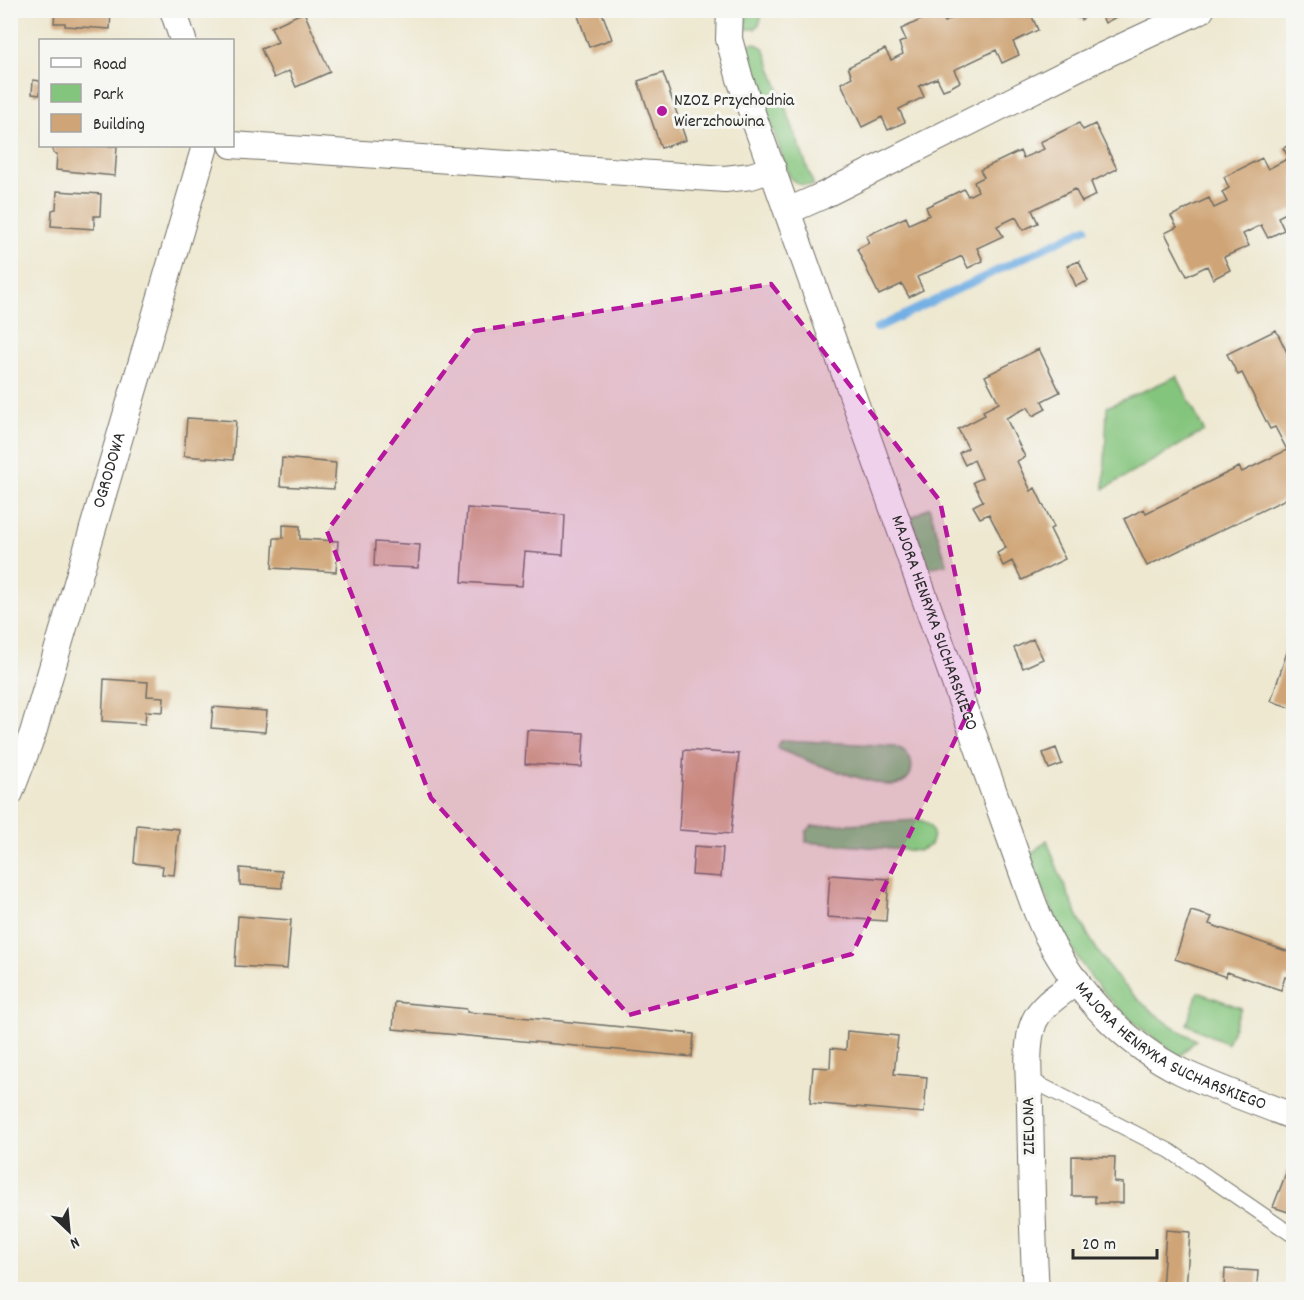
<svg xmlns="http://www.w3.org/2000/svg" width="1304" height="1300" font-family="Dekko,sans-serif">
<style>
.green{fill:#84c57d;stroke:#587854;stroke-width:1.5}
.lines{fill:none;stroke-linecap:round;stroke-linejoin:round}
.stream{stroke:#72afe4;stroke-width:8}
.building{fill:#cfa476}
.service-casing{stroke:#6f6d65;stroke-width:16}
.minor-casing{stroke:#6f6d65;stroke-width:28}
.service{stroke:#fff;stroke-width:14}
.minor{stroke:#fff;stroke-width:26}
.marked{fill:#b5179e;fill-opacity:0.2;stroke:#b5179e;stroke-width:4.5;stroke-dasharray:12 8;stroke-linejoin:round}
.poi-dot{fill:#b5179e;stroke:#f6f6f2;stroke-width:2}
.labels{text-anchor:middle;dominant-baseline:central;stroke-width:6;stroke-linejoin:round;paint-order:stroke}
.poi-label{font-size:18px;fill:#2b2b2b;stroke:#f6f6f2;text-anchor:start}
.street-label{font-size:18px;fill:#2b2b2b;stroke:#f6f6f2}
</style>
<rect width="100%" height="100%" fill="#f6f6f2"/>
<filter id="ink" filterUnits="userSpaceOnUse"><feTurbulence type="fractalNoise" baseFrequency=".0167" numOctaves="2"/><feDisplacementMap in="SourceGraphic" scale="12" xChannelSelector="R" yChannelSelector="G"/><feConvolveMatrix kernelMatrix="1 2 1 2 8 2 1 2 1" color-interpolation-filters="sRGB"/></filter>
<filter id="wash" filterUnits="userSpaceOnUse"><feTurbulence type="fractalNoise" baseFrequency=".008" numOctaves="4" result="noise"/><feDisplacementMap in="SourceGraphic" scale="24" xChannelSelector="R" yChannelSelector="G"/><feGaussianBlur stdDeviation="1.35" result="paint"/><feColorMatrix in="noise" values="0 0 0 0 0 0 0 0 0 0 0 0 0 0 0 0 0 1.4 0 .05"/><feComposite in="paint" operator="in"/></filter>
<g filter="url(#wash)">
<rect width="100%" height="100%" fill="#eee8d0"/>
<path class="green" d="M 748,11 L 762,11 L 760,23 L 755,29 L 744,29 Z
M 754,43 L 764,48 L 814,186 L 798,184 L 790,178 L 746,53 L 745,46 Z
M 1177,376 L 1204,431 L 1104,489 L 1107,407 Z
M 929,507 L 947,564 L 928,568 L 911,518 Z
M 784,740 L 894,746 C 919,753 917,785 891,785 C 882,785 872,781 864,779 C 836,772 810,762 783,751 L 779,749 L 778,746 L 780,741 Z
M 920,820 C 932,824 936,833 930,845 L 919,851 L 806,842 L 806,832 L 812,826 Z
M 1047,840 C 1078,927 1110,995 1196,1040 L 1180,1056 C 1096,1003 1063,947 1030,855 Z
M 1198,992 L 1241,1008 L 1227,1044 L 1187,1024 Z"/>
<g class="lines">
<path class="stream" d="M 877,328 L 1086,228"/>
</g>
<g id="blocks">
<path class="building" d="M 66,10 L 111,10 L 110,29 L 65,26 L 65,23 L 54,23 L 55,11 Z
M 576,10 L 601,10 L 612,39 L 589,47 Z
M 966,10 L 1029,10 L 1038,30 L 1013,42 L 1019,55 L 1002,63 L 996,50 L 954,70 L 960,82 L 951,87 L 943,90 L 937,78 L 919,86 L 924,97 L 899,109 L 905,122 L 888,130 L 882,117 L 862,127 L 841,83 L 852,77 L 848,67 L 885,49 L 891,60 L 903,54 L 899,43 L 906,40 L 901,29 L 940,11 L 945,22 Z
M 1076,10 L 1098,10 L 1081,20 Z
M 1099,10 L 1120,10 L 1122,14 L 1105,23 Z
M 304,12 L 330,72 L 296,87 L 289,71 L 274,78 L 261,49 L 278,42 L 271,27 Z
M 663,73 L 686,140 L 661,148 L 638,81 Z
M 33,80 L 40,81 L 40,95 L 32,94 Z
M 1079,123 L 1083,130 L 1095,124 L 1117,169 L 1091,182 L 1096,195 L 1082,202 L 1075,189 L 1032,210 L 1038,223 L 1023,230 L 1016,217 L 997,226 L 1003,236 L 977,248 L 983,261 L 968,268 L 962,256 L 917,277 L 923,290 L 909,297 L 902,284 L 879,295 L 857,249 L 869,243 L 866,236 L 906,217 L 909,224 L 929,215 L 926,207 L 964,189 L 968,196 L 978,191 L 974,182 L 984,177 L 980,170 L 1020,151 L 1023,158 L 1044,149 L 1040,142 Z
M 1294,143 L 1294,209 L 1278,217 L 1284,230 L 1268,238 L 1261,225 L 1243,234 L 1249,246 L 1224,257 L 1230,270 L 1213,279 L 1207,266 L 1187,276 L 1165,233 L 1177,227 L 1171,216 L 1209,198 L 1214,208 L 1227,202 L 1222,192 L 1229,188 L 1224,177 L 1262,158 L 1268,169 L 1289,158 L 1283,148 Z
M 53,146 L 117,146 L 115,176 L 56,170 L 57,154 L 53,153 Z
M 57,191 L 101,194 L 100,216 L 94,216 L 94,229 L 51,226 L 52,210 L 56,209 Z
M 1079,261 L 1088,281 L 1076,286 L 1067,266 Z
M 1276,330 L 1294,367 L 1294,495 L 1147,566 L 1124,519 L 1144,509 L 1146,513 L 1239,467 L 1242,472 L 1287,450 L 1275,427 L 1270,429 L 1242,373 L 1238,375 L 1227,354 Z
M 1039,349 L 1060,392 L 1042,401 L 1046,409 L 1033,416 L 1028,407 L 1006,418 L 1025,457 L 1017,461 L 1031,491 L 1035,488 L 1054,527 L 1050,529 L 1065,559 L 1022,580 L 1012,561 L 1003,566 L 997,553 L 1006,548 L 989,514 L 980,518 L 973,506 L 983,501 L 973,482 L 982,478 L 974,460 L 965,465 L 959,453 L 968,448 L 958,429 L 985,415 L 983,411 L 999,403 L 985,376 Z
M 187,418 L 236,421 L 233,460 L 184,456 Z
M 282,458 L 336,463 L 334,489 L 280,486 Z
M 467,508 L 565,515 L 563,555 L 525,552 L 522,586 L 462,582 Z
M 283,525 L 300,526 L 300,539 L 338,541 L 336,572 L 272,568 L 274,538 L 283,538 Z
M 375,542 L 420,545 L 418,568 L 374,566 Z
M 1033,639 L 1043,659 L 1023,668 L 1014,648 Z
M 1288,649 L 1294,651 L 1294,709 L 1271,701 Z
M 104,679 L 148,682 L 147,696 L 164,697 L 163,712 L 146,711 L 145,724 L 102,721 Z
M 213,707 L 267,711 L 265,732 L 211,728 Z
M 527,730 L 584,733 L 582,767 L 525,764 Z
M 1056,748 L 1062,764 L 1049,769 L 1043,753 Z
M 684,750 L 739,754 L 731,834 L 679,830 Z
M 137,825 L 179,829 L 174,875 L 162,874 L 163,866 L 134,863 Z
M 694,846 L 723,848 L 721,877 L 692,875 Z
M 240,868 L 282,871 L 282,888 L 240,885 Z
M 830,875 L 889,879 L 886,921 L 827,917 Z
M 1191,911 L 1212,917 L 1209,924 L 1289,952 L 1294,941 L 1294,980 L 1285,977 L 1281,990 L 1227,972 L 1226,977 L 1175,959 Z
M 238,916 L 291,920 L 287,969 L 235,966 Z
M 395,1002 L 467,1009 L 467,1012 L 694,1034 L 692,1057 L 393,1029 Z
M 847,1031 L 898,1036 L 894,1074 L 927,1077 L 924,1113 L 810,1103 L 813,1067 L 830,1068 L 831,1048 L 846,1050 Z
M 1072,1156 L 1115,1157 L 1114,1182 L 1123,1183 L 1123,1203 L 1095,1203 L 1095,1196 L 1072,1196 Z
M 1288,1168 L 1294,1171 L 1294,1214 L 1273,1207 Z
M 1166,1230 L 1190,1232 L 1186,1290 L 1162,1290 Z
M 1225,1269 L 1258,1271 L 1257,1286 L 1284,1288 L 1284,1290 L 1224,1290 Z"/>
</g>
</g>
<g filter="url(#ink)">
<use href="#blocks" fill-opacity="0" stroke="#6f6d65" stroke-width="1.5"/>
<g class="lines">
<defs>
<path id="service" d="M 1029,1079 L 1170,1151 L 1294,1236"/>
<g id="minor">
<path d="M 173,10 L 183,40"/>
<path id="s1" d="M 730,10 L 729,39 L 740,79 L 1024,877 C 1031,897 1038,918 1048,937 C 1076,992 1126,1045 1182,1072 C 1218,1089 1257,1102 1294,1117"/>
<path d="M 232,145 L 725,179 L 751,176 L 773,169"/>
<path d="M 788,211 L 822,196 L 1083,65 L 1201,10"/>
<path id="s2" d="M 10,793 L 33,733 L 205,146"/>
<path d="M 1036,1290 C 1032,1228 1031,1166 1030,1105 C 1029,1082 1025,1043 1034,1022 C 1042,1004 1062,993 1077,981"/>
</g>
</defs>
<use href="#service" class="service-casing"/>
<use href="#minor" class="minor-casing"/>
<use href="#service" class="service"/>
<use href="#minor" class="minor"/>
</g>
</g>
<path class="marked" d="M 771,284 L 940,501 L 979,690 L 852,954 L 629,1015 L 431,798 L 327,531 L 474,331 Z"/>
<circle class="poi-dot" cx="662" cy="111" r="6"/>
<g class="labels">
<g class="poi-label">
<text x="674" y="101">NZOZ Przychodnia<tspan x="674" dy="21">Wierzchowina</tspan></text>
</g>
<g class="street-label">
<text stroke="none"><textPath href="#s2" startOffset="338">OGRODOWA</textPath></text>
<text stroke="none"><textPath href="#s1" startOffset="648">MAJORA HENRYKA SUCHARSKIEGO</textPath></text>
<text stroke="none"><textPath href="#s1" startOffset="1152">MAJORA HENRYKA SUCHARSKIEGO</textPath></text>
<text transform="translate(1030 1126) rotate(-91)">ZIELONA</text>
</g>
</g>
<rect width="1304" height="1300" fill="none" stroke="#f6f6f2" stroke-width="36"/>
<rect x="39" y="39" width="195" height="108" fill="#f6f6f2" stroke="#a5a5a2" stroke-width="1.5"/>
<rect x="51" y="58" width="30" height="9" fill="#ffffff" stroke="#a5a5a2" stroke-width="1.5"/>
<text x="93" y="69" font-size="18" fill="#2b2b2b">Road</text>
<rect x="51" y="84" width="30" height="18" fill="#84c57d" stroke="#a5a5a2" stroke-width="1.5"/>
<text x="93" y="99" font-size="18" fill="#2b2b2b">Park</text>
<rect x="51" y="114" width="30" height="18" fill="#cfa476" stroke="#a5a5a2" stroke-width="1.5"/>
<text x="93" y="129" font-size="18" fill="#2b2b2b">Building</text>
<g transform="translate(69 1231) rotate(154)" stroke="#f6f6f2" stroke-width="4.5" paint-order="stroke">
<path d="M0-4.5L10 22L0 15L-10 22Z" fill="#2b2b2b"/>
<text y="-9" font-size="16" font-weight="bold" text-anchor="middle" fill="#2b2b2b">N</text>
</g>
<path d="M1073 1249v9h84v-9" fill="none" stroke="#2b2b2b" stroke-width="3"/>
<text x="1082" y="1249" font-size="18" fill="#2b2b2b" stroke="#f6f6f2" stroke-width="4.5" paint-order="stroke">20 m</text>
</svg>
